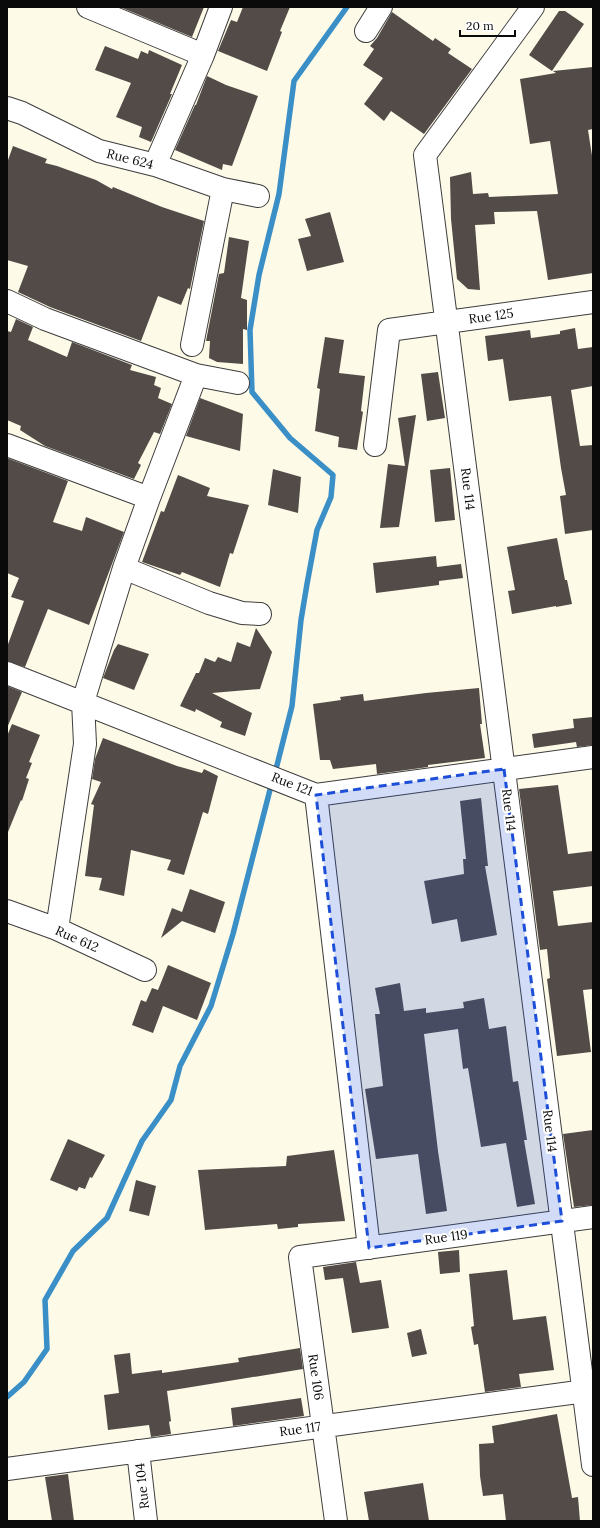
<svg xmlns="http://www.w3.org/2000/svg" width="600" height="1528" font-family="Lora,serif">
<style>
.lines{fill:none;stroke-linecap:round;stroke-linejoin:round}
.stream{stroke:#3a8fc7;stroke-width:5.5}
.building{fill:#524b47}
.minor-casing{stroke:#3d3d3d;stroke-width:24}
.minor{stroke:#fff;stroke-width:22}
.marked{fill:#1d4ed8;fill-opacity:0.2;stroke:#1d4ed8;stroke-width:3;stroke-dasharray:8 5;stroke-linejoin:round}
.labels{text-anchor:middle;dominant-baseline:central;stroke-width:4;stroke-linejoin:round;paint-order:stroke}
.street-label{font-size:13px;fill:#0a0a0a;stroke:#fff}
</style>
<rect width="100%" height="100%" fill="#fefae8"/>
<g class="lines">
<path class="stream" d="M 275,773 L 292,706 L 301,620 L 307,584 L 317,530 L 331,497 L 333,475 L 290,438 L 252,392 L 250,330 L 259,275 L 279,194 L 294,81 L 347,7
M 7,1397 L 24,1382 L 47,1349 L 45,1300 L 73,1251 L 107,1218 L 142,1141 L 171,1100 L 180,1066 L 211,1006 L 233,934 L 272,782"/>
</g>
<path class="building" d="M 120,7 L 204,7 L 192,37 Z
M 243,7 L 290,7 L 280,31 L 282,32 L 267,71 L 218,51 L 231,20 L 237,22 Z
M 559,11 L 565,11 L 584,24 L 552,71 L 529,55 Z
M 392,12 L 433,41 L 435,38 L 451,49 L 448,53 L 472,69 L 424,134 L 391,111 L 384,121 L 364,104 L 383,78 L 363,65 L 374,49 L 370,46 L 377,38 Z
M 105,46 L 138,59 L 141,51 L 148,54 L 149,50 L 182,65 L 170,94 L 172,94 L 151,142 L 139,137 L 142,127 L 116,117 L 131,83 L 95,70 Z
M 593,67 L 593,129 L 588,130 L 593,162 L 593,273 L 548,280 L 537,211 L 494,212 L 495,224 L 475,225 L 480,290 L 468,289 L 457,279 L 451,219 L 450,177 L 471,172 L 473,194 L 488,193 L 489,197 L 558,194 L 550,141 L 530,144 L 520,79 L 556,73 L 553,71 Z
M 207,76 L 226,85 L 258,96 L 232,166 L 223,164 L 222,170 L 175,150 L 195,105 L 196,105 Z
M 13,146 L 47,159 L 45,163 L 57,166 L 96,180 L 112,189 L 113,187 L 162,207 L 204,221 L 190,289 L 188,288 L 181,305 L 158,296 L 141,341 L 50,307 L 18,292 L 28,266 L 7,260 L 7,163 Z
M 330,212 L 344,262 L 307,271 L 298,239 L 311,236 L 305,219 Z
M 229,237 L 249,241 L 241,298 L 247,300 L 247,330 L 243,329 L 243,364 L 217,362 L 209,358 L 210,341 L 206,341 L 219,274 L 224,273 Z
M 16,319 L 33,327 L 28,340 L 67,357 L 72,342 L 132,365 L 130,370 L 156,377 L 154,385 L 161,388 L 158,398 L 172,404 L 160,434 L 154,432 L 138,463 L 141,465 L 134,479 L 45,446 L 20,430 L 21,426 L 7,420 L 7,331 L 11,332 Z
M 575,328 L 578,349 L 593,347 L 593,386 L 571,390 L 580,446 L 593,445 L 593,530 L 565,534 L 560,496 L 566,495 L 561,468 L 551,396 L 509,401 L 503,359 L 488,361 L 485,336 L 530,330 L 531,338 L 560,334 L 560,331 Z
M 325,337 L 344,340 L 339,373 L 365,376 L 361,411 L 363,412 L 357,450 L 338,447 L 339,437 L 315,431 L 320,389 L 317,388 Z
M 438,372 L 445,418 L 427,421 L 421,374 Z
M 200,398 L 243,414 L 240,451 L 186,436 Z
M 416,415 L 399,527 L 380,528 L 388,464 L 405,466 L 398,418 Z
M 7,458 L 68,481 L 53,522 L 82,531 L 86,517 L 124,532 L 89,625 L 48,609 L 25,667 L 7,661 L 7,647 L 24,601 L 11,597 L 19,578 L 7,573 Z
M 450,468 L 455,520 L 435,522 L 430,470 Z
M 273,469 L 301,477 L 298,513 L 268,505 Z
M 178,475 L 210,488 L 207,496 L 249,505 L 233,554 L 230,553 L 220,587 L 182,572 L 180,575 L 142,562 L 161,511 L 164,512 Z
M 557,538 L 565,580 L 567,580 L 572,604 L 556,607 L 556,606 L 512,614 L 508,591 L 515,590 L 507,547 Z
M 436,556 L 437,567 L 461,564 L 463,578 L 439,581 L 439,585 L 376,593 L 373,563 Z
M 256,628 L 272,652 L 260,689 L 212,693 L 252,713 L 245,736 L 220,727 L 222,722 L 196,709 L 195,712 L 180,706 L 196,673 L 199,673 L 205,658 L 215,662 L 218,657 L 231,662 L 237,642 L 250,647 Z
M 118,644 L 149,654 L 134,690 L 103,678 L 114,650 Z
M 7,686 L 22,692 L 7,728 Z
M 479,688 L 482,724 L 480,724 L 485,758 L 428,765 L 428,767 L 377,774 L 376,764 L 333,769 L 330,760 L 320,760 L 313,704 L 341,700 L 340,697 L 363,694 L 364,701 L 426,693 Z
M 593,717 L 593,745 L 577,747 L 576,742 L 534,748 L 532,734 L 574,728 L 573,719 Z
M 12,724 L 40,735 L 29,762 L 32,763 L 26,778 L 29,779 L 22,801 L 21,800 L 8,832 L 7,832 L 7,736 Z
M 103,738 L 177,766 L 202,773 L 204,769 L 218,776 L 208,814 L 203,812 L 184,875 L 167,870 L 171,860 L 131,850 L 124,896 L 99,890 L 102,878 L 85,876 L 94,805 L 91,804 L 101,782 L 92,779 L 95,759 Z
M 558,785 L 568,854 L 593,851 L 593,886 L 553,891 L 558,926 L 593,922 L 593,989 L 583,990 L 591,1052 L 557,1056 L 547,979 L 550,978 L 547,949 L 540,950 L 519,789 Z
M 481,798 L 488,866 L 485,866 L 497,935 L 461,942 L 457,919 L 432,924 L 424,881 L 464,874 L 463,859 L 466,859 L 460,801 Z
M 190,889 L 225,902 L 215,933 L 182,921 L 161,938 L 172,908 L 182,912 Z
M 168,965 L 211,983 L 197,1020 L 163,1006 L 153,1033 L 132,1025 L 141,1000 L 146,1002 L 152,988 L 158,990 Z
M 400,983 L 404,1011 L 426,1008 L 426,1013 L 464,1008 L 463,1002 L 484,998 L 489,1029 L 506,1026 L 513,1082 L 518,1081 L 527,1140 L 524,1140 L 535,1204 L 517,1207 L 506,1143 L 481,1147 L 468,1068 L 463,1069 L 458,1029 L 424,1034 L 438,1151 L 447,1211 L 426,1214 L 418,1154 L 376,1159 L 365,1089 L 383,1086 L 375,1014 L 380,1014 L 375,988 Z
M 593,1130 L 593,1205 L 574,1207 L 563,1134 Z
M 68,1139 L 105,1155 L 92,1178 L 90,1177 L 85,1189 L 79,1187 L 77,1191 L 50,1180 Z
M 334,1150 L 345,1221 L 298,1224 L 298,1227 L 278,1229 L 277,1224 L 205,1230 L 198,1170 L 286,1166 L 287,1156 Z
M 136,1180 L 156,1186 L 149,1216 L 129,1211 Z
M 459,1250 L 460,1272 L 440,1274 L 438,1252 Z
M 356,1262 L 360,1283 L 381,1280 L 389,1328 L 352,1333 L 343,1278 L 325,1280 L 323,1267 Z
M 507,1270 L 513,1320 L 546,1316 L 554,1370 L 519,1374 L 521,1387 L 485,1392 L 478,1344 L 474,1345 L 471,1327 L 474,1326 L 469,1274 Z
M 421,1329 L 427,1354 L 412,1357 L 407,1333 Z
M 300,1348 L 303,1369 L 167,1391 L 171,1421 L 169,1422 L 171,1434 L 151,1437 L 149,1425 L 108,1430 L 104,1395 L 119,1393 L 114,1355 L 130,1353 L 132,1374 L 162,1370 L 162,1373 L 239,1362 L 238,1358 Z
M 301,1398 L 304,1416 L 233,1426 L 231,1408 Z
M 557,1414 L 572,1498 L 578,1497 L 580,1521 L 506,1521 L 503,1494 L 483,1496 L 480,1476 L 479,1444 L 494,1443 L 492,1426 Z
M 68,1474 L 74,1521 L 52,1521 L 45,1477 Z
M 423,1483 L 429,1521 L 369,1521 L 364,1492 Z"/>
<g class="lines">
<defs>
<path id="minor" d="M 88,7 L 203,55
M 533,7 L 425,155 L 593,1465
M 366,31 L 381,7
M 7,108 L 22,113 L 99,151 L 155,165 L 223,189 L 258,196
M 155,165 L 203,55 L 221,7
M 7,301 L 45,319 L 196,375 L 238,383
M 192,345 L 223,189
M 7,445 L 149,498
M 375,445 L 389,330 L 593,302
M 124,568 L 209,603 L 242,613 L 260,614
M 7,673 L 316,795 L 593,757
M 316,795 L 369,1248
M 7,911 L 57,929 L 145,970
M 57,929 L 85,744 L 83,702 L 124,568 L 149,498 L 196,375
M 138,1451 L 146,1521
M 7,1469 L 593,1390
M 336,1521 L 300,1257 L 593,1217"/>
</defs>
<use href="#minor" class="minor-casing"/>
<use href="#minor" class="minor"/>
</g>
<path class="marked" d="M 504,769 L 562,1221 L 369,1248 L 316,795 Z"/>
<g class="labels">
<g class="street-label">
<text transform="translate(130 159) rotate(14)">Rue 624</text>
<text transform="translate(491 316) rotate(-8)">Rue 125</text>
<text transform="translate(468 489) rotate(83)">Rue 114</text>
<text transform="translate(292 784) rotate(21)">Rue 121</text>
<text transform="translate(509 810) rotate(83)">Rue 114</text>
<text transform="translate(77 939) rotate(24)">Rue 612</text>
<text transform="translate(550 1131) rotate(83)">Rue 114</text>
<text transform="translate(446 1237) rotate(-8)">Rue 119</text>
<text transform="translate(316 1377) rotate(82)">Rue 106</text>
<text transform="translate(300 1429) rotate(-8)">Rue 117</text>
<text transform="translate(142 1486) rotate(-96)">Rue 104</text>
</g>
</g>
<rect width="600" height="1528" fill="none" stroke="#0a0a0a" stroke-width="16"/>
<path d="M460 30v6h55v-6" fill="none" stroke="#0a0a0a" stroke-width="2"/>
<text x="466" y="30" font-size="12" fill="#0a0a0a" stroke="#ffffff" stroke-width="3" paint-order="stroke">20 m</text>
</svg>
